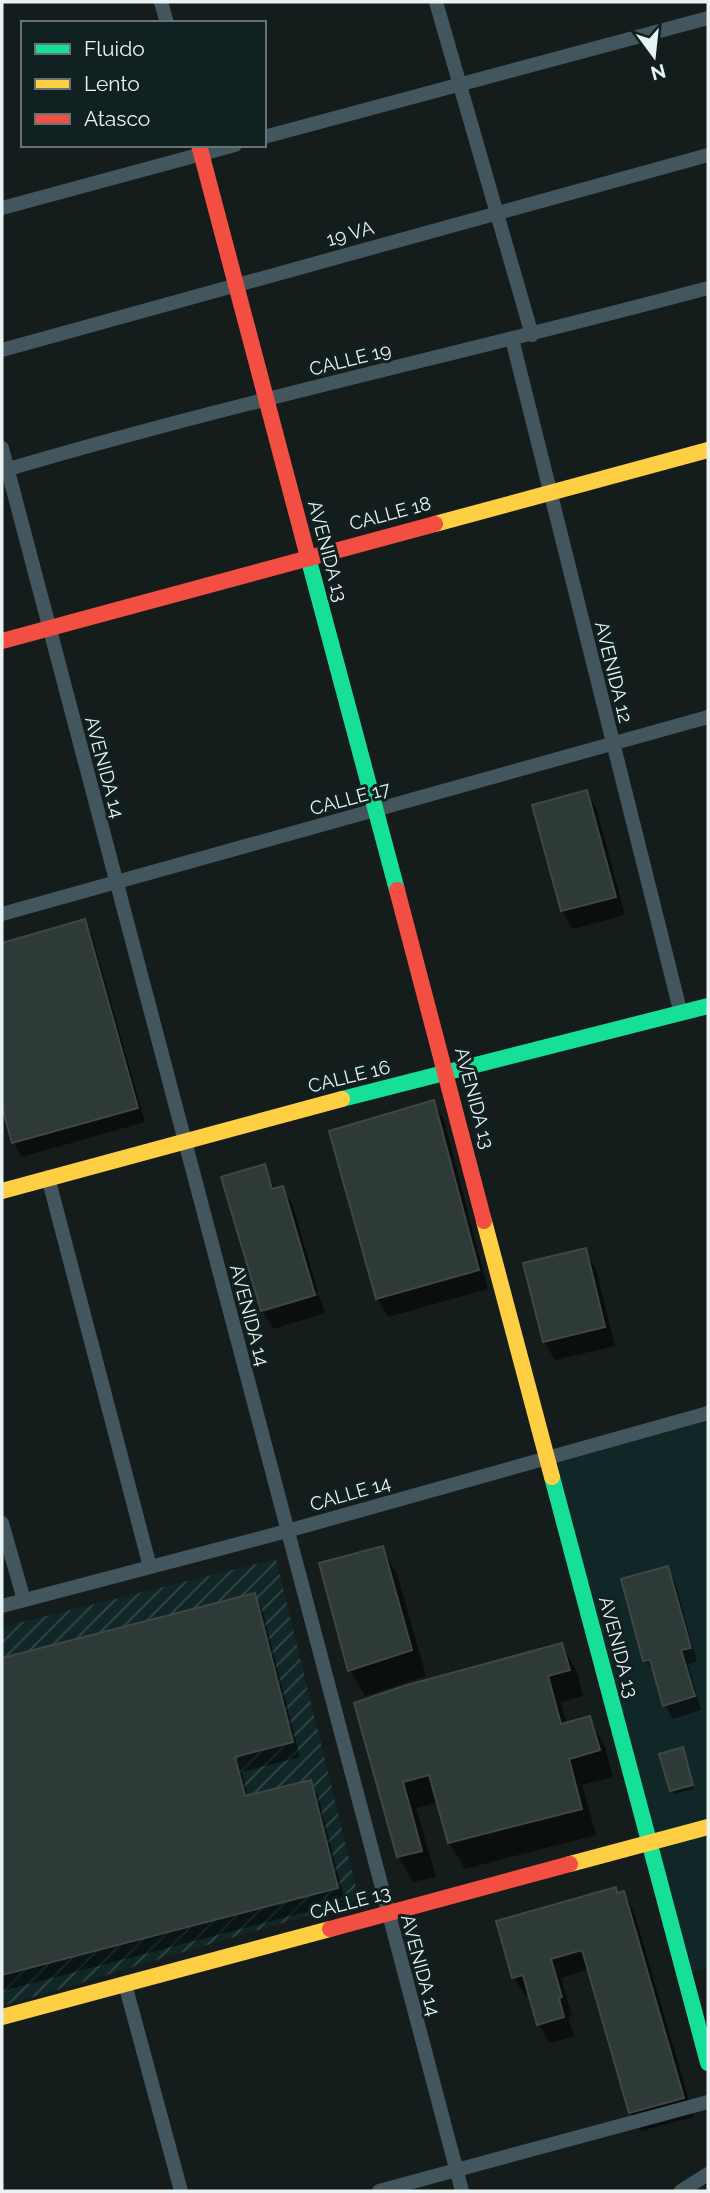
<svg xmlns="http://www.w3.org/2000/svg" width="710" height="2193" font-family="Raleway,sans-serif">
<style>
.built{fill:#112727}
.industrial{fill:url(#industrial-furrows)}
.shadow{fill:#0007}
.building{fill:#2e3a37;stroke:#404644;stroke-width:2}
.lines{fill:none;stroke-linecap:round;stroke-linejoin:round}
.street{stroke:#43555d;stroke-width:14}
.fast{stroke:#16e098;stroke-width:16}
.slow{stroke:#ffcf43;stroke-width:16}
.jam{stroke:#f24e42;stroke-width:16}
.labels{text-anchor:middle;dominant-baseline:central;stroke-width:6;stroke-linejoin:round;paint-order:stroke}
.street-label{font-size:19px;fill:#eaf3f3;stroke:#112020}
</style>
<defs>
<pattern id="industrial-furrows" width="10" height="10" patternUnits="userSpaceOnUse" patternTransform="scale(1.75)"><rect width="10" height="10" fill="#112727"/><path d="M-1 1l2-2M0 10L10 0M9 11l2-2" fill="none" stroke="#344747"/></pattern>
</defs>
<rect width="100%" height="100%" fill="#141c1c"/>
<path class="built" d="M 708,1413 L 708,1968 L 685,1974 L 547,1456 Z"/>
<path class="industrial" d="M 276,1559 L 359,1900 L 2,2006 L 2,1627 Z"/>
<path class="shadow" d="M 586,792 L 597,810 L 625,915 L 573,929 L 562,911 L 534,806 Z
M 84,921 L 92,935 L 145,1122 L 22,1157 L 14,1143 L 2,1099 L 2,945 Z
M 433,1102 L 444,1120 L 488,1289 L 388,1317 L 377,1298 Z
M 264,1166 L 276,1190 L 283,1188 L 293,1206 L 318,1292 L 264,1308 L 264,1312 L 319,1295 L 325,1313 L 273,1329 L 262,1310 Z
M 585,1250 L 596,1269 L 615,1346 L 555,1360 L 544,1342 L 526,1265 Z
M 382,1548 L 397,1574 L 426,1676 L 365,1696 L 350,1670 Z
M 667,1568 L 675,1581 L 697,1662 L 688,1664 L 701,1710 L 673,1719 L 665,1705 L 656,1674 L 645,1660 Z
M 254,1595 L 262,1609 L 300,1757 L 242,1772 L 248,1797 L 310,1782 L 318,1796 L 345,1902 L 2,1991 L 2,1660 Z
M 562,1645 L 577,1672 L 583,1696 L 561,1702 L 567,1724 L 589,1718 L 604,1744 L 613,1777 L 582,1785 L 596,1835 L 465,1869 L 449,1843 L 438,1802 L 416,1808 L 436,1877 L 413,1882 L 398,1856 L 356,1704 Z
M 684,1753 L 694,1789 L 674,1794 L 672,1791 Z
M 615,1889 L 618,1895 L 623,1893 L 634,1912 L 694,2117 L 641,2131 L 630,2113 L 589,1969 L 561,1978 L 572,2016 L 568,2017 L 574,2036 L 550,2043 L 539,2024 L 530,1994 L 525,1996 L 514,1977 Z"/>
<path class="building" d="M 587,790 L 616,897 L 561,911 L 532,805 Z
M 85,919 L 138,1108 L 12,1143 L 2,1106 L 2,943 Z
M 434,1100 L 479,1270 L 376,1299 L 329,1131 Z
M 265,1164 L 272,1189 L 283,1186 L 315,1295 L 261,1311 L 221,1177 Z
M 586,1248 L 605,1327 L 543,1342 L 523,1263 Z
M 383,1546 L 412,1650 L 348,1671 L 319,1563 Z
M 668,1566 L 691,1648 L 681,1650 L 695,1696 L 663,1706 L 650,1660 L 643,1661 L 621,1579 Z
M 255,1593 L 293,1742 L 235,1757 L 245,1796 L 311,1780 L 338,1888 L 2,1975 L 2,1658 Z
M 562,1643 L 570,1670 L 548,1676 L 561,1724 L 590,1716 L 600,1750 L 569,1759 L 582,1809 L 448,1843 L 429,1775 L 403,1782 L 422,1851 L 397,1857 L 354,1703 L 407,1685 Z
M 683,1747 L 693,1785 L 670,1791 L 659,1754 Z
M 616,1887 L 617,1893 L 624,1891 L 684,2098 L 629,2113 L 582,1950 L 551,1959 L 562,1997 L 559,1998 L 564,2017 L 537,2025 L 523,1975 L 512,1978 L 496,1921 Z"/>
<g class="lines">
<path class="street" d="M 161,2 L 167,23
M 436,2 L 532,335
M 264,137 L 708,18
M 2,208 L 235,145
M 512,339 L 681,1014
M 2,350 L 708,155
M 2,448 L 462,2191
M 2,471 C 235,402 473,351 708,288
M 2,914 L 708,717
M 48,1177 L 150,1567
M 2,1523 L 24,1600
M 2,1606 L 287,1531 L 708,1413
M 125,1984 L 181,2191
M 379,2191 L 708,2102
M 681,2191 L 708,2174"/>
<path class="fast" d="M 308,557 L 397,890
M 342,1099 L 708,1006
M 552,1477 L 708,2063"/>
<path class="slow" d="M 435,524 L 708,450
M 2,1191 L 342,1099
M 484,1221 L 552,1477
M 570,1864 L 708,1827
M 2,2017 L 330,1929"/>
<path class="jam" d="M 199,145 L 308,557
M 2,641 L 435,524
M 397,890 L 484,1221
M 330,1929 L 570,1864"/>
</g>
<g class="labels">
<g class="street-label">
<text transform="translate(350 233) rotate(-16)">19 VA</text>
<text transform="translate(350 359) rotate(-14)">CALLE 19</text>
<text transform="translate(390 513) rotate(-15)">CALLE 18</text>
<text transform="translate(328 551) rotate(75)">AVENIDA 13</text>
<text transform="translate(614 672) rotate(76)">AVENIDA 12</text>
<text transform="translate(105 767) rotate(75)">AVENIDA 14</text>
<text transform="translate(350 798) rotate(-15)">CALLE 17</text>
<text transform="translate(349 1076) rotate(-14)">CALLE 16</text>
<text transform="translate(475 1098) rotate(75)">AVENIDA 13</text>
<text transform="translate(250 1315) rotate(75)">AVENIDA 14</text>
<text transform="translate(350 1493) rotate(-16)">CALLE 14</text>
<text transform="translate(619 1647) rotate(75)">AVENIDA 13</text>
<text transform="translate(350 1902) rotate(-15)">CALLE 13</text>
<text transform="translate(421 1965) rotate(75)">AVENIDA 14</text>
</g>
</g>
<rect width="710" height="2193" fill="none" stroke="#eaf3f3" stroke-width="7"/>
<rect x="21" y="21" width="245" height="126" fill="#112020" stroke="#687474" stroke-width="2"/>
<rect x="35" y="44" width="35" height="10" fill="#16e098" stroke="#687474" stroke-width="2"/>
<text x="84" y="56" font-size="21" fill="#eaf3f3">Fluido</text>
<rect x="35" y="79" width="35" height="10" fill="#ffcf43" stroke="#687474" stroke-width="2"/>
<text x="84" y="91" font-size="21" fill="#eaf3f3">Lento</text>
<rect x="35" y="114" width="35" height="10" fill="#f24e42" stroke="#687474" stroke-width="2"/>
<text x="84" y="126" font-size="21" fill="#eaf3f3">Atasco</text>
<g transform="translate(654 56) rotate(165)" stroke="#112020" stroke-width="5" paint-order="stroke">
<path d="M0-5L12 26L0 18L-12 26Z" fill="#eaf3f3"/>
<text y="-10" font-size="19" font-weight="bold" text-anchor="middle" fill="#eaf3f3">N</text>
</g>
</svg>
